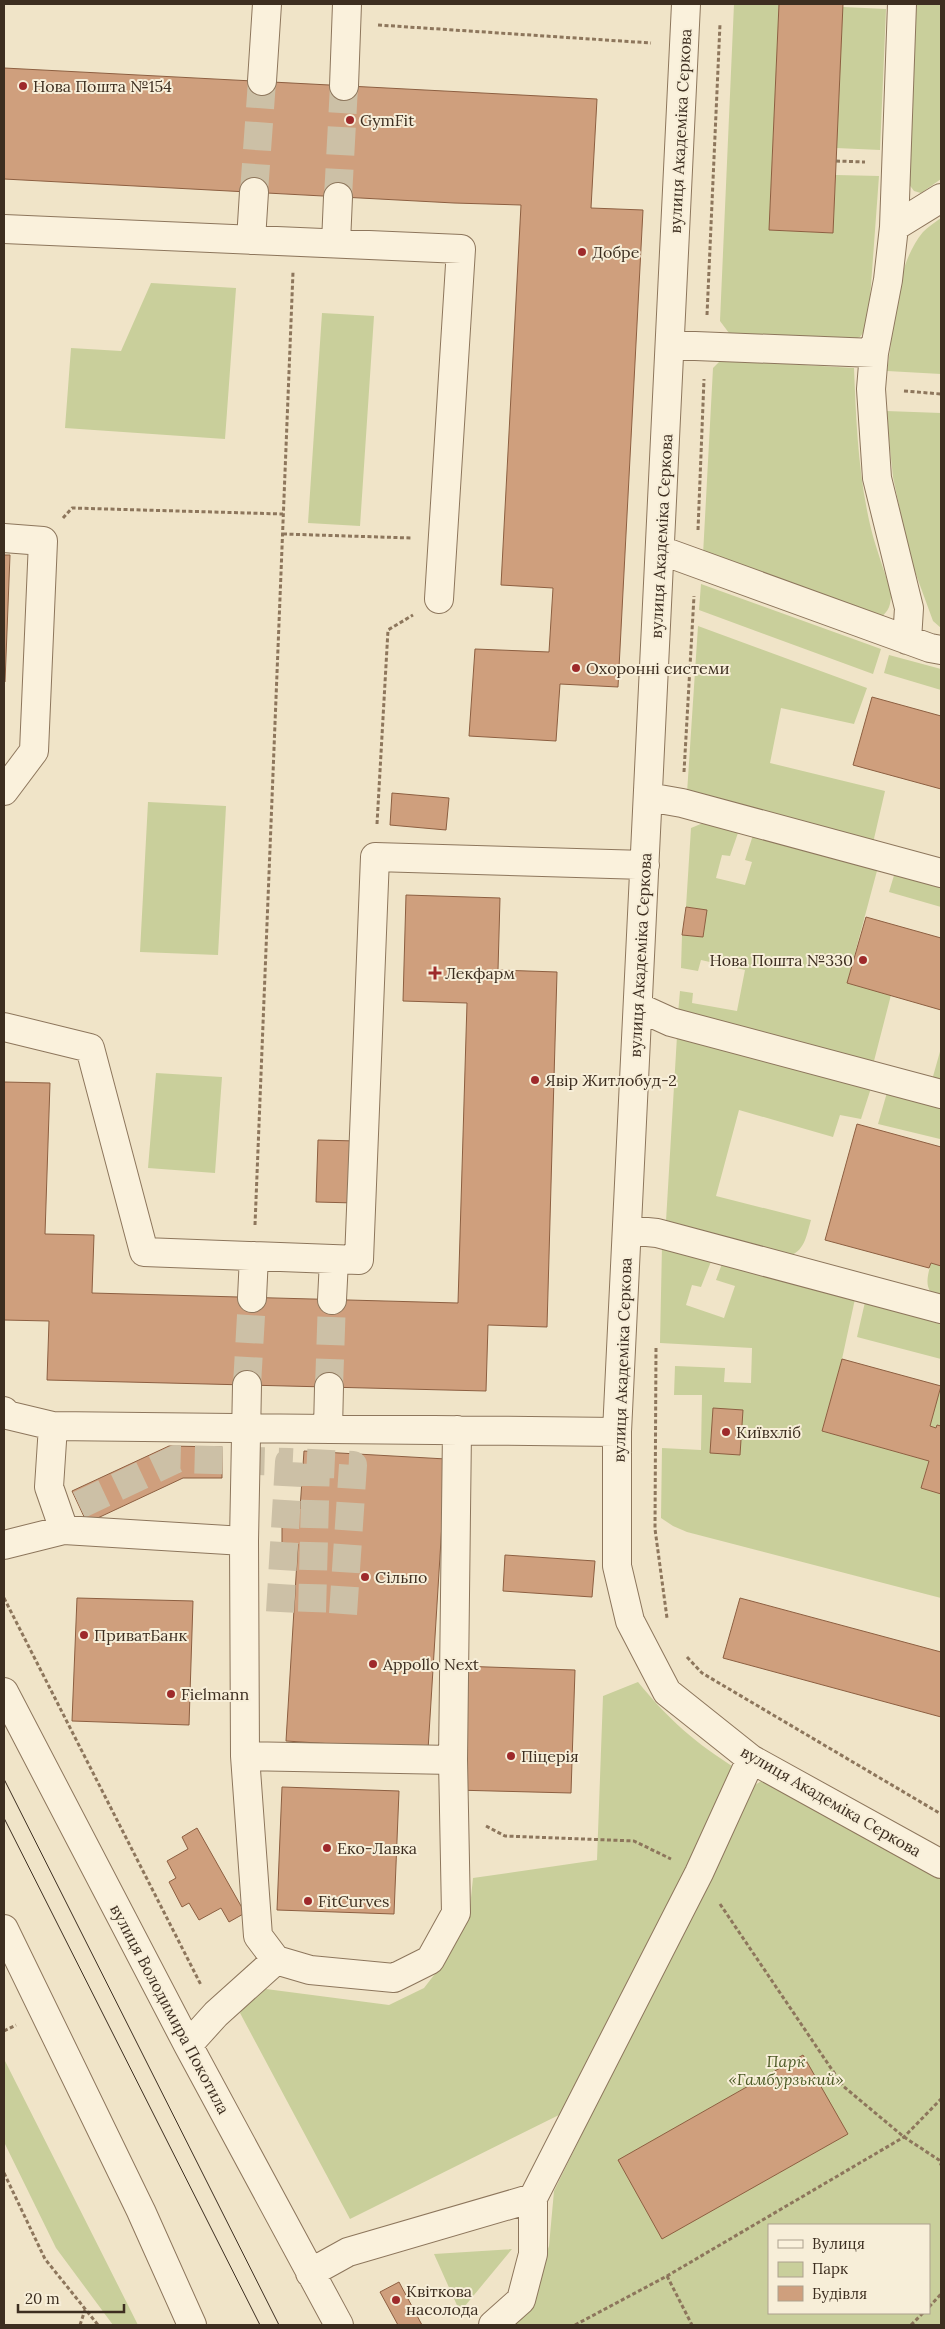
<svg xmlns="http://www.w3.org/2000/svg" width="945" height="2329" font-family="Lora,serif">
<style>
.green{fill:#c9cf9b;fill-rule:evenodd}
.building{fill:#cf9f7d;stroke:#8d5f41}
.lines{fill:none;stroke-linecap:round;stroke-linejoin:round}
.minor-tunnel{stroke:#ccc0a6;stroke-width:28;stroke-dasharray:28 14;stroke-linecap:butt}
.minor-casing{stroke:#8d765c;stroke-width:30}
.path{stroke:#8d765c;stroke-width:3;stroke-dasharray:4 2.5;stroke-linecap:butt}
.minor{stroke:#faf1dc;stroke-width:28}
.tram{stroke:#3d2e20;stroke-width:1}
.poi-dot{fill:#9e2a2b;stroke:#f7eed8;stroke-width:2}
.labels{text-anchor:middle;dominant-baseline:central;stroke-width:4;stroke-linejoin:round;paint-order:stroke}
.poi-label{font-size:16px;fill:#3d2e20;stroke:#f7eed8;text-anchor:start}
.street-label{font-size:16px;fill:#3d2e20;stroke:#f7eed8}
.park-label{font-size:16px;font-style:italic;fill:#4d5a26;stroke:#f7eed8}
</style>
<rect width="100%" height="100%" fill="#f0e4c8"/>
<path class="green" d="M 734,4 L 779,4 L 769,230 L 832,233 L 836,175 L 879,176 L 868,326 L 860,337 L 849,341 L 729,333 L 720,321 Z
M 913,4 L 941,4 L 941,179 L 921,193 L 914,191 L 908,183 Z
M 843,7 L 886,9 L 880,150 L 836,148 Z
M 941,218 L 941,374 L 887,371 C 895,326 893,269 923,232 C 928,227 935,222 941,218 Z
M 151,283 L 236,288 L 225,439 L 65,428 L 71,348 L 121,351 Z
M 322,313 L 374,316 L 360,526 L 308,523 Z
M 721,360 L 854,368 C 856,419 858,469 869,520 C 874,544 884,569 891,593 C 891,605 889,611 880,618 L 703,555 L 713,368 Z
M 886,411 L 941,413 L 941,628 L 933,621 L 910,558 L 893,477 Z
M 701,584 L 881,649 L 873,674 L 699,610 Z
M 698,626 L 867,688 L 854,724 L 781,708 L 770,763 L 885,791 L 873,843 L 687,793 Z
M 889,655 L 941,669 L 941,690 L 884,673 Z
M 148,802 L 226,806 L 218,955 L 140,952 Z
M 708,821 L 739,830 L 730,856 L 722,855 L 716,878 L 745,885 L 752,862 L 745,860 L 753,835 L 878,867 L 847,983 L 891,995 L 874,1061 L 726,1027 L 678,1014 L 680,991 L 693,993 L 692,1003 L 737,1011 L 745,970 L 701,960 L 698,971 L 681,968 L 682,935 L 703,937 L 706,910 L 686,907 L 691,828 Z
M 895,872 L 941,884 L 941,907 L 889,892 Z
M 677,1036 L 872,1085 L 861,1119 L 840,1115 L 833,1137 L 739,1110 L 716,1196 L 811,1220 C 806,1237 805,1252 786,1257 L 685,1231 L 666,1221 Z
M 941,1048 L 941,1082 L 932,1080 Z
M 156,1073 L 222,1077 L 215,1173 L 148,1168 Z
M 888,1089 L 941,1104 L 940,1139 L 878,1124 Z
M 662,1246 L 712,1259 L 701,1287 L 692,1285 L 686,1305 L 724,1318 L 735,1286 L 716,1280 L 723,1261 L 855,1299 L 842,1359 L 822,1431 L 929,1461 L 921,1488 L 941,1494 L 941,1598 L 687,1532 L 673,1526 L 661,1518 L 662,1448 L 701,1450 L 702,1395 L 674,1395 L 675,1366 L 725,1368 L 724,1382 L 751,1383 L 752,1348 L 660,1343 Z
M 931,1263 L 941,1266 L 941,1301 C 924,1291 926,1281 931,1263 Z
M 865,1302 L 941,1323 L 941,1359 L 857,1337 Z
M 941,1384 L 941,1426 L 937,1425 L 936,1428 L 930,1426 Z
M 638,1682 C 669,1720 695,1743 737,1769 L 567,2111 L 350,2219 L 240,2013 L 247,2003 L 266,1989 L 389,2005 L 424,1988 L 448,1957 L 469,1917 L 473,1878 L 597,1860 L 603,1696 Z
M 766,1778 L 941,1874 L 941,2325 L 505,2325 L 528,2305 L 549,2246 L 554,2191 L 752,1787 ZM 769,2225 L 929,2225 L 929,2313 L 769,2313 Z
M 4,2059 L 138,2325 L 113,2325 L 56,2248 L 4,2142 Z
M 512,2249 L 460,2312 L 434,2254 Z"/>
<path class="building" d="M 779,4 L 843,4 L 833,233 L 769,230 Z
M 4,68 L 597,99 L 591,208 L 643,210 L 618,687 L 560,684 L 556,741 L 469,736 L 475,649 L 549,652 L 553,588 L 501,585 L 521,205 L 454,203 L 4,179 Z
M 4,555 L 10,555 L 5,682 L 4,682 Z
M 872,697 L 941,716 L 941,789 L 853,765 Z
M 392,793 L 449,798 L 446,830 L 390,825 Z
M 406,895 L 500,898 L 498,970 L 557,972 L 547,1327 L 488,1325 L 486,1391 L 47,1380 L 49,1321 L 4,1320 L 4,1082 L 50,1083 L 45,1234 L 94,1235 L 92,1293 L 458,1303 L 467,1003 L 403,1001 Z
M 686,907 L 707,910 L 703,937 L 682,935 Z
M 866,917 L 941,938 L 941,1010 L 847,983 Z
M 857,1124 L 941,1147 L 941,1266 L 931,1263 L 929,1268 L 825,1240 Z
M 318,1140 L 356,1141 L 355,1203 L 316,1202 Z
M 842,1359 L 941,1386 L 930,1426 L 936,1428 L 937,1425 L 941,1426 L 941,1494 L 921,1488 L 929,1461 L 822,1431 Z
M 713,1408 L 743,1410 L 740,1455 L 710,1453 Z
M 169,1446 L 222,1447 L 222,1478 L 183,1478 L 87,1523 L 72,1491 Z
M 304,1451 L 446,1459 L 428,1750 L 286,1741 L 298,1544 L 282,1543 L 282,1526 L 283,1508 L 300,1509 Z
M 505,1555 L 595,1561 L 592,1597 L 503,1591 Z
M 77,1598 L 193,1601 L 189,1725 L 72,1721 Z
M 740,1598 L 941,1652 L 941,1717 L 723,1658 Z
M 459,1666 L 575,1670 L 571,1793 L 454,1790 Z
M 282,1787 L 399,1791 L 394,1914 L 277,1910 Z
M 197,1828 L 245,1913 L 229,1922 L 221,1908 L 199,1920 L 189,1903 L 182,1907 L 169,1882 L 176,1878 L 167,1861 L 188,1849 L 182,1837 Z
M 803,2055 L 848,2134 L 662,2239 L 618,2160 Z
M 399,2282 L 422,2325 L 398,2325 L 380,2292 Z"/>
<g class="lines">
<path class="minor-tunnel" d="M 254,192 L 262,81
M 338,197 L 344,86
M 247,1385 L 252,1298
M 329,1387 L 332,1300
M 79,1505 L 176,1459 L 289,1462
M 280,1612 L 289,1462 L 353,1465 L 343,1614
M 312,1612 L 316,1464"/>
<defs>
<path id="minor" d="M 686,4 L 617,1432 L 617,1566 L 630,1621 L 667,1692 L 751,1759 L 941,1864
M 262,81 L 267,4
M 344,86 L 347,4
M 894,227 L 941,198
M 4,229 L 461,249 L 439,599
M 251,240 L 254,192
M 336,243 L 338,197
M 670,345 L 874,353 L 888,280 L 894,227 L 902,4
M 874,353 L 871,389 L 877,478 L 909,608 L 907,640
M 4,538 L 43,541 L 34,751 L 4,791
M 660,550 L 930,648 L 941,650
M 648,797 L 682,803 L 941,873
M 638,1007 L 671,1022 L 941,1094
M 4,1027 L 90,1048 L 144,1252 L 359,1260 L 375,857 L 645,865
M 627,1230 L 657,1233 L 941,1309
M 252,1298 L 254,1256
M 332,1300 L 334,1260
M 4,1411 L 7,1415 L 53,1426 L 617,1432
M 53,1426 L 49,1487 L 64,1530
M 328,1429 L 329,1387
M 244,1541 L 247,1385
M 4,1545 L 64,1530 L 244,1541 L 245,1756 L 258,1936 L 276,1960 L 216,2014 L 188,2045
M 4,1692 L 188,2045 L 339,2325
M 245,1756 L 453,1760
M 4,1929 L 141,2211 L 192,2325
M 276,1960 L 310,1970 L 394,1978 L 430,1960 L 456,1913 L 453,1760 L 457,1430
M 310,2273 L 348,2252 L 533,2198
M 493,2325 L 521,2300 L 533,2254 L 533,2198 L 699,1873 L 751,1759"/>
</defs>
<use href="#minor" class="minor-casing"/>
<path class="path" d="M 378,25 L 651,43
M 836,161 L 865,162
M 707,315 L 720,24
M 904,391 L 941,394
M 63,518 L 72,508 L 283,514
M 698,530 L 704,379
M 283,534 L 412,538
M 684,772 L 694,596
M 377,824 L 388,630 L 413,615
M 255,1225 L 293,272
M 656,1348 L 655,1529 L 667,1618
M 4,1598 L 201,1985
M 687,1657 L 702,1673 L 941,1814
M 486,1826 L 505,1836 L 634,1841 L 671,1859
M 720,1904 L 843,2086 L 904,2137 L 939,2160 L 941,2165
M 4,2031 L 16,2025
M 4,2173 L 45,2259 L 98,2325
M 667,2276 L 692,2325
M 929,2307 L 941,2294
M 80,2325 L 85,2310
M 575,2325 L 667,2276 L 904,2137 L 941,2099
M 911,2325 L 923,2313"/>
<use href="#minor" class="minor"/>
<path class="tram" d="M 4,1779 L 279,2325
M 4,1818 L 260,2325"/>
</g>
<g class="poi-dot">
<circle cx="23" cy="86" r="5"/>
<circle cx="350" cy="120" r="5"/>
<circle cx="582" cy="252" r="5"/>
<circle cx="576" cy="668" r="5"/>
<circle cx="863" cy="960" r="5"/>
<path d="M432.5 965.5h5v5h5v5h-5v5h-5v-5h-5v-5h5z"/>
<circle cx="535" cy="1080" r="5"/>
<circle cx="726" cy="1432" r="5"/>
<circle cx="365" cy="1577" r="5"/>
<circle cx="84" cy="1635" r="5"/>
<circle cx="373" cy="1664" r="5"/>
<circle cx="171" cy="1694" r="5"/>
<circle cx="511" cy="1756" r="5"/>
<circle cx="327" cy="1848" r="5"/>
<circle cx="308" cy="1901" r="5"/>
<circle cx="396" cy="2300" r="5"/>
</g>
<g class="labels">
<g class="poi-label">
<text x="33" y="86">Нова Пошта №154</text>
<text x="360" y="120">GymFit</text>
<text x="592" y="252">Добре</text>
<text x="586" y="668">Охоронні системи</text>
<text x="853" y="960" text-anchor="end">Нова Пошта №330</text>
<text x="445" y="973">Лекфарм</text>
<text x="545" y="1080">Явір Житлобуд-2</text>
<text x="736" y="1432">Київхліб</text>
<text x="375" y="1577">Сільпо</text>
<text x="94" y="1635">ПриватБанк</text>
<text x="383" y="1664">Appollo Next</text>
<text x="181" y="1694">Fielmann</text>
<text x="521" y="1756">Піцерія</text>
<text x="337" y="1848">Еко-Лавка</text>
<text x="318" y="1901">FitCurves</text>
<text x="406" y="2291">Квіткова<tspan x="406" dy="18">насолода</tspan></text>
</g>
<g class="street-label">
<text transform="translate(680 131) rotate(-87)">вулиця Академіка Сєркова</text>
<text transform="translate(661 536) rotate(-87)">вулиця Академіка Сєркова</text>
<text transform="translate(640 955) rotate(-87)">вулиця Академіка Сєркова</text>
<text transform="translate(622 1360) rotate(-88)">вулиця Академіка Сєркова</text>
<text transform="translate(831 1801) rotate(30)">вулиця Академіка Сєркова</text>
<text transform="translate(170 2009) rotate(62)">вулиця Володимира Покотила</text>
</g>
<g class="park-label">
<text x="786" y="2061">Парк<tspan x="786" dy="18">«Гамбурзький»</tspan></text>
</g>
</g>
<rect width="945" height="2329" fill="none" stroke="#3d2e20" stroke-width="10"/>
<rect x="768" y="2224" width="162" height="90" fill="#f7eed8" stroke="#ada18e"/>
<rect x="778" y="2240" width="25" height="8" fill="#faf1dc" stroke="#ada18e"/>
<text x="812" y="2249" font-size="15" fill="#3d2e20">Вулиця</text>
<rect x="778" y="2262" width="25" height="15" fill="#c9cf9b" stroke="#ada18e"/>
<text x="812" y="2274" font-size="15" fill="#3d2e20">Парк</text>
<rect x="778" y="2286" width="25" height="15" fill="#cf9f7d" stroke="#ada18e"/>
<text x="812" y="2299" font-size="15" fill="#3d2e20">Будівля</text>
<path d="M18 2304v8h106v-8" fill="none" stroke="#3d2e20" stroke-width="2.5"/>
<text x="25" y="2304" font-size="15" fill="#3d2e20" stroke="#f7eed8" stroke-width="4" paint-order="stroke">20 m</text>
</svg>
